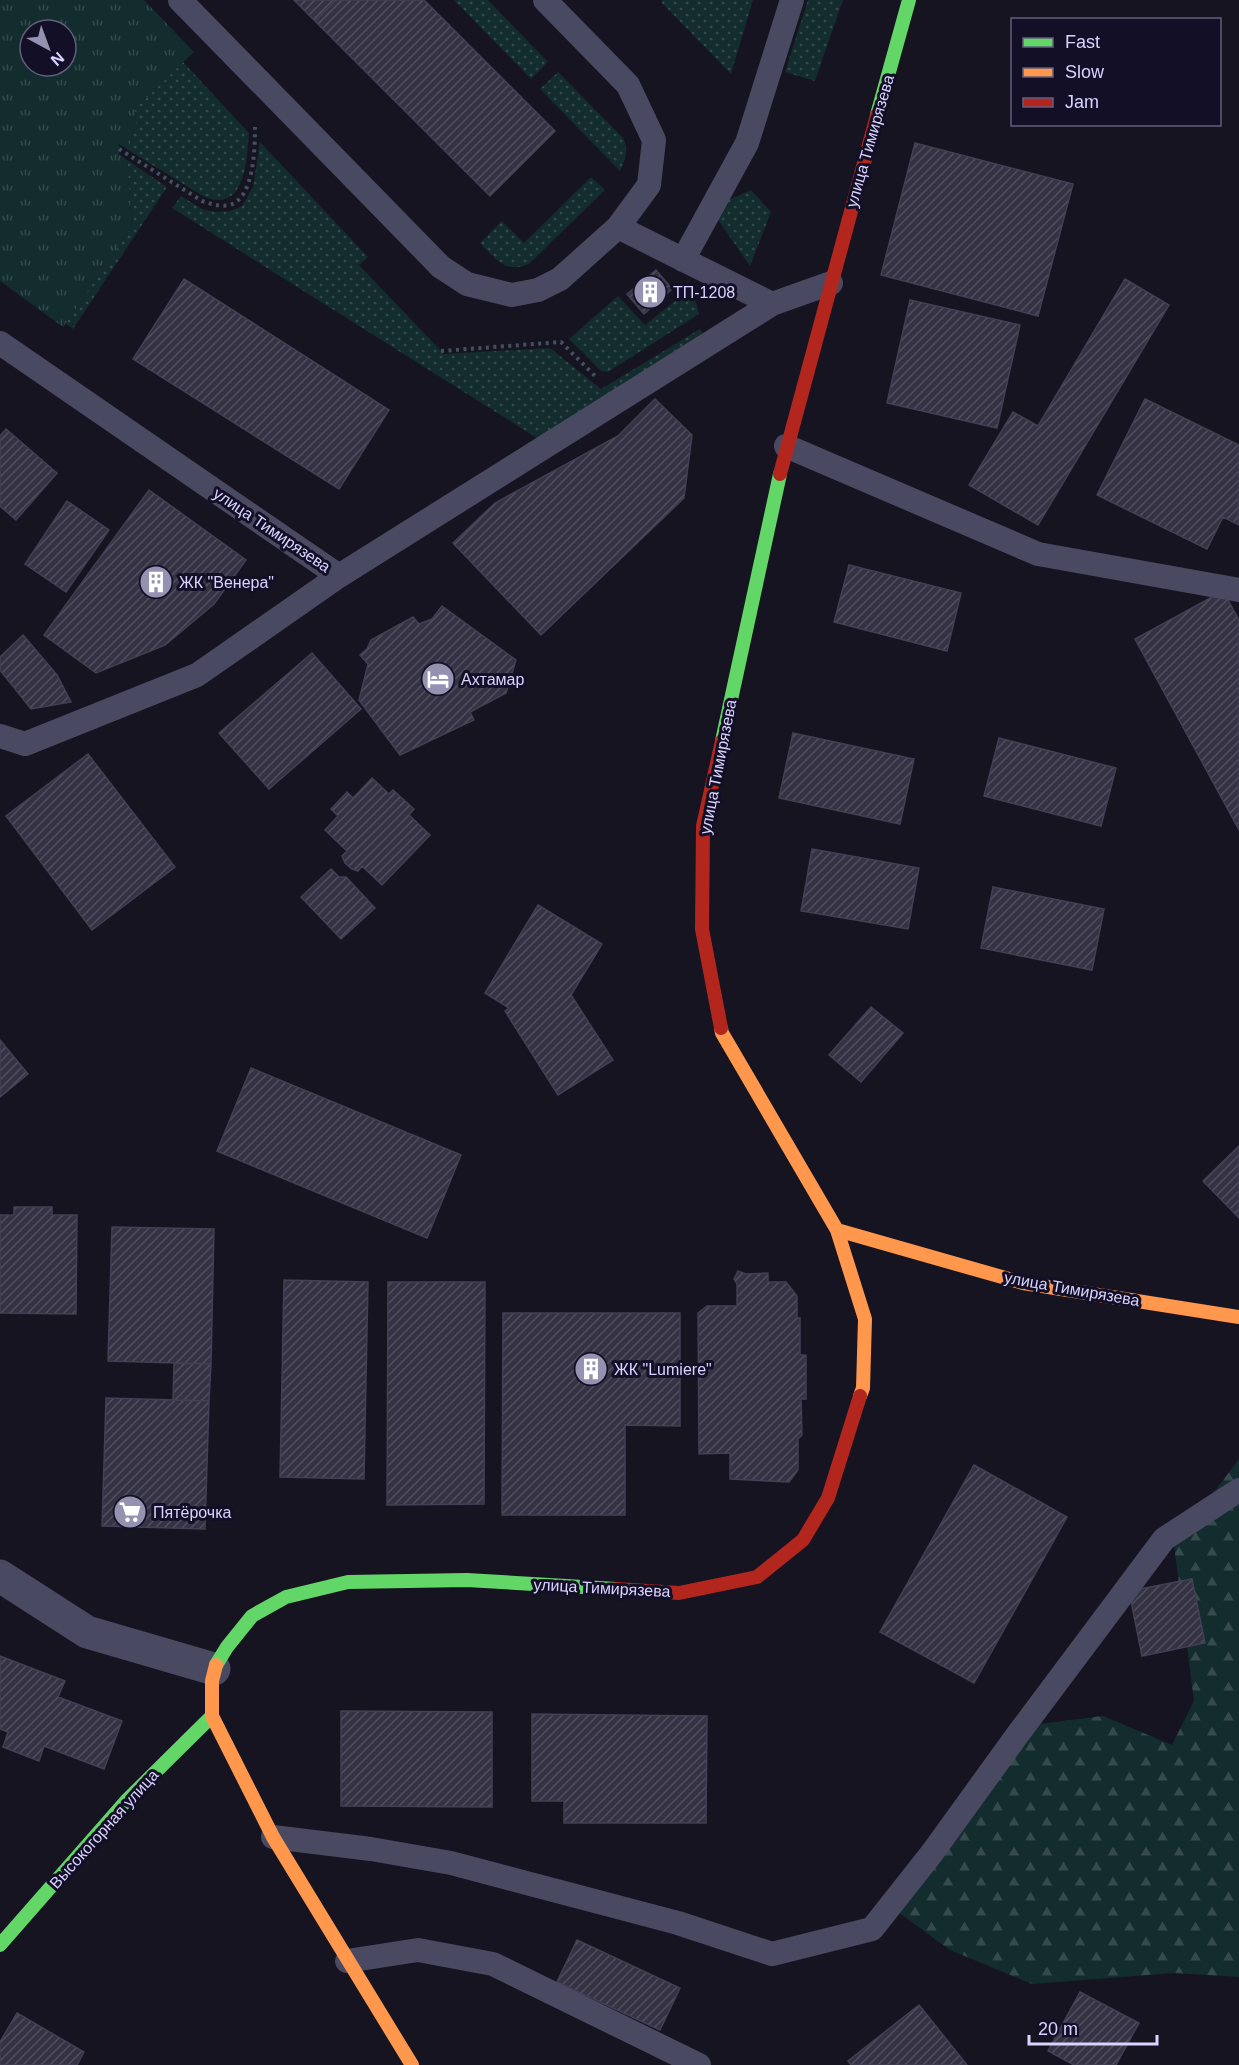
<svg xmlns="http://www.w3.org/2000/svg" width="1239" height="2065" font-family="Arial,sans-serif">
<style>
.grass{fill:url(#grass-dots)}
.forest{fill:url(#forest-firs)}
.park{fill:url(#park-tufts);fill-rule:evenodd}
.building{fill:url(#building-hatch);stroke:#433f54;stroke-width:1.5}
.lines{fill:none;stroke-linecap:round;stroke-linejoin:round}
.path{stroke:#44505f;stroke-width:4;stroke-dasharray:3 4.5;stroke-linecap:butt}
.lane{stroke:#4a4962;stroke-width:24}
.street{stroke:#4a4962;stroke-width:33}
.fast{stroke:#63d668;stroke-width:14}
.slow{stroke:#ff974d;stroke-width:14}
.jam{stroke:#b3261e;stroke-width:14}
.labels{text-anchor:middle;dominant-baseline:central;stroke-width:6;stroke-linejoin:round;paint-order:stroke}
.street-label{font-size:16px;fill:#d9d4ff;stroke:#130f26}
.poi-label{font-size:16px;fill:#d9d4ff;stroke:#130f26;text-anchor:start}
</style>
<defs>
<pattern id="grass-dots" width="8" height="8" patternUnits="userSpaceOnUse" patternTransform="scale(1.5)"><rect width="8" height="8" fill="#132c2d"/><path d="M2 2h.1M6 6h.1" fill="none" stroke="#354a4c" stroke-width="1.8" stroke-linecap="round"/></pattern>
<pattern id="forest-firs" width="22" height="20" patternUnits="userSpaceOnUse" patternTransform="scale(1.5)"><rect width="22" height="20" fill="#132c2d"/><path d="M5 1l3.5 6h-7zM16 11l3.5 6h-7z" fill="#354a4c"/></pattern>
<pattern id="park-tufts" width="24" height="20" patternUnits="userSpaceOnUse" patternTransform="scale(1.5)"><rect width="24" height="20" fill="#132c2d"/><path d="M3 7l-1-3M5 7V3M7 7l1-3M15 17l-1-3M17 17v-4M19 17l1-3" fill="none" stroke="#354a4c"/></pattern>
<pattern id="building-hatch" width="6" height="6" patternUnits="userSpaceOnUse" patternTransform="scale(1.5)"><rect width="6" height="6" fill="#343243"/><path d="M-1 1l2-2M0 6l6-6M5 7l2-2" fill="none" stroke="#514f5f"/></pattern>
</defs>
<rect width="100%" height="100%" fill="#161421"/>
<path class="grass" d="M 454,0 L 488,0 L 548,62 L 531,79 Z
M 663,0 L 753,0 L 731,74 L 661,2 Z
M 808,0 L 843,0 L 815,81 L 785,72 Z
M 183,62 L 249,133 C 247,153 247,202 217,200 C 213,200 207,197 203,196 L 128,150 L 136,122 L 135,109 Z
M 558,72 L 623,138 C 629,151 626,158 620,171 L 540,89 Z
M 260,142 L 368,257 L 359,265 L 444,354 L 550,348 L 601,389 L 700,329 L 704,335 L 537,438 L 172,208 L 181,196 L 202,209 L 215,212 L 230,211 L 242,206 L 253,187 Z
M 127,160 L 167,187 L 73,329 L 65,323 L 132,227 Z
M 591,177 L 605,190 L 530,263 C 507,275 495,259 480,243 L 502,221 L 524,243 Z
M 751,190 L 771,212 L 750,266 L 716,217 L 726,201 Z
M 690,289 L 695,299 L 699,314 L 608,372 L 601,371 L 569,339 L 618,296 L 645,325 Z"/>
<path class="forest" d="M 1239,1459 L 1239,1977 L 1174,1973 L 1032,1984 L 950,1950 L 880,1899 L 945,1849 L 1039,1724 L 1103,1716 L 1172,1745 L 1194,1701 L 1174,1545 Z"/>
<path class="park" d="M 0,0 L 144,0 L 194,52 L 135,109 L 136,122 L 128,150 L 119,144 L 119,154 L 127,160 L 132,227 L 63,327 L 0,281 ZM 30,30 L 66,30 L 66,66 L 30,66 Z"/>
<path class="building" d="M 294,0 L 336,0 L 315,21 Z
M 336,0 L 424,0 L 555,131 L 490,196 L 315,21 Z
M 915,143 L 1073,184 L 1038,316 L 881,275 Z
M 656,270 L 672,289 L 644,314 L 627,294 Z
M 184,279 L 389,410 L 339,489 L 133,359 Z
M 1125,279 L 1169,305 L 1038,525 L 969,485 L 1013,412 L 1038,426 Z
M 910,300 L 1020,325 L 997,428 L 887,403 Z
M 655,399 L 692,435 L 684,498 L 541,635 L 453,543 L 495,503 L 618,436 Z
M 1145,399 L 1239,445 L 1239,525 L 1223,517 L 1207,549 L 1097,495 Z
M 6,429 L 57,473 L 16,520 L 0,506 L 0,436 Z
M 149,490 L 246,560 L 214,604 L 165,645 L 96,673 L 44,635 Z
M 67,501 L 109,530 L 66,592 L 25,564 Z
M 849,565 L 961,593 L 947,651 L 834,622 Z
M 1223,591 L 1239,620 L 1239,830 L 1135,639 Z
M 442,606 L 516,660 L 506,693 L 470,712 L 474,720 L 400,755 L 359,700 L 368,664 L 360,655 L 367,649 L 371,640 L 413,617 L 419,624 L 432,619 Z
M 23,635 L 57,675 L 71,702 L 31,709 L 0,670 L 0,657 Z
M 312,653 L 361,709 L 269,789 L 219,733 Z
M 793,733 L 914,759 L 900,824 L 779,798 Z
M 999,738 L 1116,768 L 1101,826 L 984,796 Z
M 88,754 L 175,867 L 92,930 L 6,816 Z
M 372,778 L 389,794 L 393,790 L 414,809 L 409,815 L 430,835 L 382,885 L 362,866 L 358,871 L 352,869 L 345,863 L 342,856 L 347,851 L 325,830 L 338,816 L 331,809 L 347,792 L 353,798 Z
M 812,849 L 919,868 L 908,929 L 801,911 Z
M 331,869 L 339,877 L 346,877 L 375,908 L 341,939 L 301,897 Z
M 993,887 L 1104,909 L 1092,970 L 981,948 Z
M 538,905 L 602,944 L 571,995 L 613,1060 L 558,1095 L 505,1011 L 509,1008 L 485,993 Z
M 871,1007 L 903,1033 L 861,1082 L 829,1055 Z
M 0,1040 L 28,1074 L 0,1097 Z
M 251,1068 L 461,1155 L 427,1238 L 217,1151 Z
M 1239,1146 L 1239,1218 L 1203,1181 Z
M 14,1207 L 52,1207 L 52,1215 L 77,1215 L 76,1314 L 0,1313 L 0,1215 L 14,1215 Z
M 112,1227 L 214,1229 L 211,1364 L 108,1361 Z
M 738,1271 L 746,1274 L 768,1273 L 768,1282 L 786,1282 L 797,1296 L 797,1318 L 800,1318 L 800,1355 L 806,1355 L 806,1399 L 801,1399 L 802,1435 L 798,1439 L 798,1470 L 789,1482 L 730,1479 L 730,1453 L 699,1454 L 698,1313 L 707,1306 L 737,1306 L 737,1284 L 734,1279 Z
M 284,1280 L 368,1282 L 364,1479 L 280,1477 Z
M 388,1282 L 485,1282 L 484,1504 L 387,1505 Z
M 503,1313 L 680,1313 L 680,1426 L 625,1425 L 625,1515 L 502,1515 Z
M 174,1363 L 211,1364 L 209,1401 L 173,1400 Z
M 106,1398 L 209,1401 L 205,1529 L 102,1526 Z
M 974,1465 L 1067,1517 L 974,1683 L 880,1632 Z
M 1192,1579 L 1205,1643 L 1142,1656 L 1129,1591 Z
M 0,1656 L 65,1681 L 58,1697 L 122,1721 L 104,1769 L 44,1746 L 39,1761 L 3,1747 L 8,1732 L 0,1729 Z
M 341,1711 L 492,1712 L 492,1807 L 341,1806 Z
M 532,1714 L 707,1716 L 706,1823 L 564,1823 L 564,1801 L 532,1801 Z
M 577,1940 L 680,1988 L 660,2030 L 557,1982 Z
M 1080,1992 L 1139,2023 L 1116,2065 L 1074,2065 L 1048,2051 Z
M 919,2005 L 967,2065 L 851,2065 L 848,2061 Z
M 17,2013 L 84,2052 L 77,2065 L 0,2065 L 0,2042 Z"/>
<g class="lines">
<path class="path" d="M 119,149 L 202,201 C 211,204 220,207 230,205 C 254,198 255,148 255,127
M 441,351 L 561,342 L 595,376"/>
<path class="lane" d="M 180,0 L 441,267 L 467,284 L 512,295 L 538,290 L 560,279 L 618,227 L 649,185 L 654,140 L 628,85 L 545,0
M 618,227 L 772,304
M 683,260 L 747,143 L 792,0
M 0,343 L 339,576 L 772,304 L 831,283
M 786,446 L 1038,554 L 1239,590
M 0,736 L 25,744 L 197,675 L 339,576
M 273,1837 L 371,1849 L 451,1863 L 678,1923 L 772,1954 L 872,1929 L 932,1853 L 1018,1734 L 1164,1539 L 1239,1490
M 347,1961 L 418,1950 L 493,1964 L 699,2065"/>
<path class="street" d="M 0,1576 L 87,1632 L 214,1669"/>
<path class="fast" d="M 877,115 L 909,0
M 722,741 L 780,474
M 216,1665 L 227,1647 L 252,1616 L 286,1597 L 348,1582 L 467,1580 L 616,1589
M 0,1945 L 126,1801 L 212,1716"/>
<path class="slow" d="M 721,1028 L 722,1033 L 837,1230 L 865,1319 L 863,1388 L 860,1396
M 837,1230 L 1023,1283 L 1239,1317
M 216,1665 L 212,1681 L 212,1716 L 273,1837 L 412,2065"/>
<path class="jam" d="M 780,474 L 877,115
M 721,1028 L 702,929 L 703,826 L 722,741
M 616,1589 L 679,1593 L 757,1577 L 803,1540 L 828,1498 L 860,1396"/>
</g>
<defs>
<symbol id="building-disc" viewBox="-11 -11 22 22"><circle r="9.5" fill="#9591b1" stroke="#130f26"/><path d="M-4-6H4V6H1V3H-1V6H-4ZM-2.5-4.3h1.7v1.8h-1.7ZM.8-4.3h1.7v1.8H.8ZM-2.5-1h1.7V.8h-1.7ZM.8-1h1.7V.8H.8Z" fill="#fff"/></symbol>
<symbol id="hotel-disc" viewBox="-11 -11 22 22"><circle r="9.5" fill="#9591b1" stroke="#130f26"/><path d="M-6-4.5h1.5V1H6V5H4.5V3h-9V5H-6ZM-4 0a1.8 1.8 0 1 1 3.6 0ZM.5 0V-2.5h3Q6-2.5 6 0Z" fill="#fff"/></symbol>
<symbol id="supermarket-disc" viewBox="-11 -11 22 22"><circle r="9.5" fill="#9591b1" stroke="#130f26"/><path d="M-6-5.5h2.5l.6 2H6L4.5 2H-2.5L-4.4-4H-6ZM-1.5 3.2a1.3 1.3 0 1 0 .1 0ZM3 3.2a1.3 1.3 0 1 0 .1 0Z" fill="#fff"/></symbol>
</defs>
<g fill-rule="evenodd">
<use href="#building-disc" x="631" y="273" width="38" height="38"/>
<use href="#building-disc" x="137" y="563" width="38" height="38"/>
<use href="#hotel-disc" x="419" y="660" width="38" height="38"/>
<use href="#building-disc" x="572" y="1350" width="38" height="38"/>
<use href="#supermarket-disc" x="111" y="1493" width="38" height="38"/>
</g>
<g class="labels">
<g class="street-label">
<text transform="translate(870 141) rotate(-74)">улица Тимирязева</text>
<text transform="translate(272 530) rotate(34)">улица Тимирязева</text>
<text transform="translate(718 767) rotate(-79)">улица Тимирязева</text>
<text transform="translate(1072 1289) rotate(10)">улица Тимирязева</text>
<text transform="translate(602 1588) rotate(3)">улица Тимирязева</text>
<text transform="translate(104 1829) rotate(-48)">Высокогорная улица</text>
</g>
<g class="poi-label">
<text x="673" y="292">ТП-1208</text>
<text x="179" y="582">ЖК "Венера"</text>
<text x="461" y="679">Ахтамар</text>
<text x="614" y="1369">ЖК "Lumiere"</text>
<text x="153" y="1512">Пятёрочка</text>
</g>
</g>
<rect x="1011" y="18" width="210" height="108" fill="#130f26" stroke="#625e7d" stroke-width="1.5"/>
<rect x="1023" y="38" width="30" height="9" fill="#63d668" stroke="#625e7d" stroke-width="1.5"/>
<text x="1065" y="48" font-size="18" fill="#d9d4ff">Fast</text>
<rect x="1023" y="68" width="30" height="9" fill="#ff974d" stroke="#625e7d" stroke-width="1.5"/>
<text x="1065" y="78" font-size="18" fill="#d9d4ff">Slow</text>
<rect x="1023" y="98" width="30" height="9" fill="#b3261e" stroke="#625e7d" stroke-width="1.5"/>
<text x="1065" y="108" font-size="18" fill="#d9d4ff">Jam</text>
<g transform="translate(48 48) rotate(139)"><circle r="28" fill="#130f26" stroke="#625e7d" stroke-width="1.5"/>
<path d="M0-4.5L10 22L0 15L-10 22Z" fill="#9591b1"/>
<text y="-9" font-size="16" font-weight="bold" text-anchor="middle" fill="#d9d4ff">N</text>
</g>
<path d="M1029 2035v9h128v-9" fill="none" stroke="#d9d4ff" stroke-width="3"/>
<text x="1038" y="2035" font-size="18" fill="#d9d4ff" stroke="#130f26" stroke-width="4.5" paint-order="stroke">20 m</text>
</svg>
